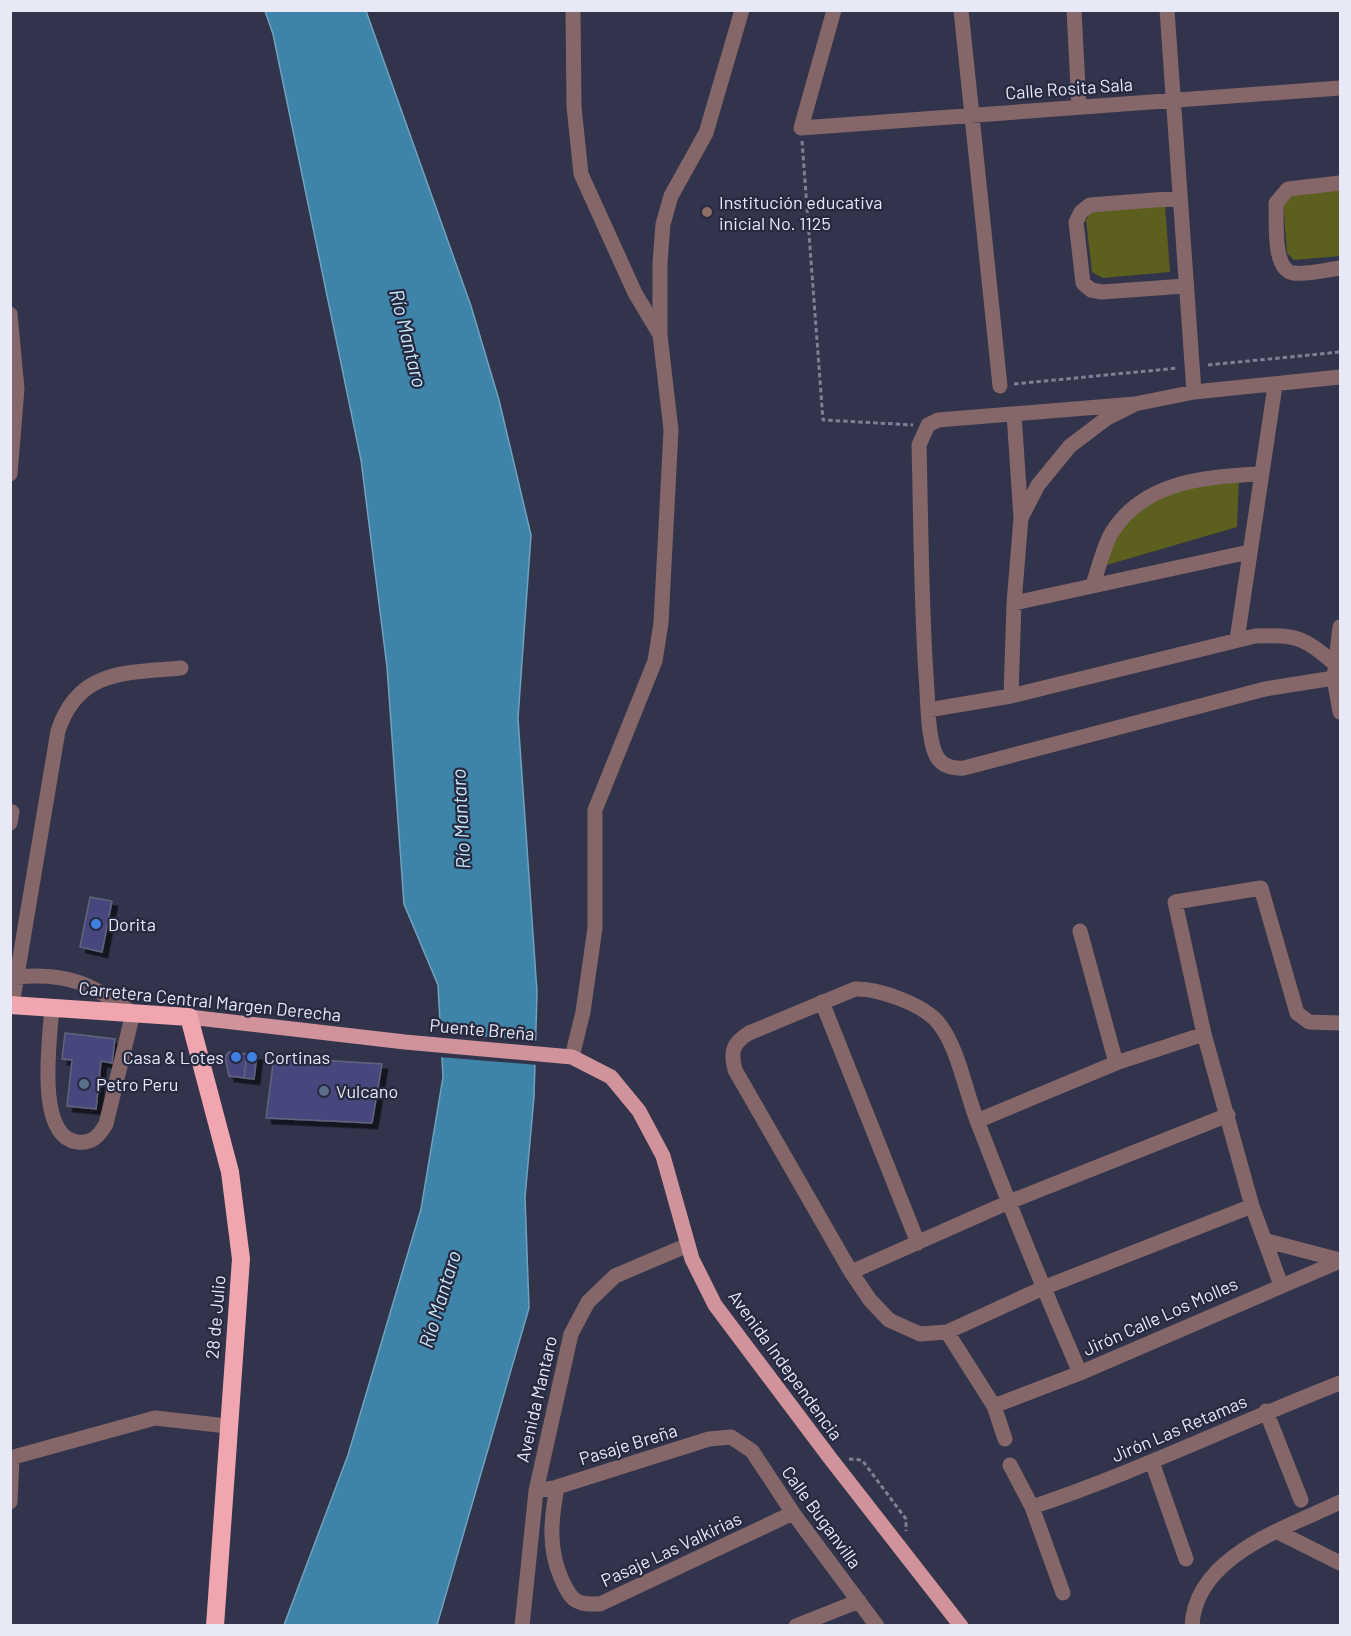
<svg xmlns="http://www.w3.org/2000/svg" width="1351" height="1636" font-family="Barlow,sans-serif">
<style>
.green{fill:#5c5f1d}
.water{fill:#3e83a8;stroke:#71a2c0;stroke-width:1.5}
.pier{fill:#31344a}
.building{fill:#47477d;stroke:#62647c;stroke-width:1.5;filter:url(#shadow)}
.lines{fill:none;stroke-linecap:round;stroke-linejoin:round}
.path{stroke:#7e8193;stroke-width:3;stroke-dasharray:4.5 3;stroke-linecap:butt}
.minor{stroke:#856669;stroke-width:15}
.major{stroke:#d1939b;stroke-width:15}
.highway{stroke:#f0a5af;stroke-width:18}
.education-dot{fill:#8d6e63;stroke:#272a3f;stroke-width:2}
.shop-dot{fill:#3f7fe0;stroke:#272a3f;stroke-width:2}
.service-dot{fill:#5c6f8a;stroke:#272a3f;stroke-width:2}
.labels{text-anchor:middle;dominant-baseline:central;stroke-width:4.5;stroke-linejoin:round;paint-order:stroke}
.street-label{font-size:18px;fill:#e7e9f7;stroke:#272a3f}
.poi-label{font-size:18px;fill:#e7e9f7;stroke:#272a3f;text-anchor:start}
.water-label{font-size:20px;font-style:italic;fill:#c6eaff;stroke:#272a3f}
</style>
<defs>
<filter id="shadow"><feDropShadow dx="5.5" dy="5.5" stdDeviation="0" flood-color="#0009"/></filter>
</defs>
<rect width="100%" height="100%" fill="#31344a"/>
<path class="green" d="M 1340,189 L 1340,256 L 1294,260 L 1287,253 L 1283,201 L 1288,193 Z
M 1165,205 L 1170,272 L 1103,278 L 1092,272 L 1086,220 L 1093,210 Z
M 1239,477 L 1237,527 L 1100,567 C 1137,488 1158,491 1239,477 Z"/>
<path class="water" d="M 265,11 L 366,11 L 471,306 L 499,400 L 531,535 L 518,718 L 537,992 L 534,1097 L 525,1197 L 529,1308 L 437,1625 L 284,1625 L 348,1455 L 421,1209 L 443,1077 L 438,985 L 404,904 L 387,667 L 361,460 L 273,34 Z"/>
<path class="pier" d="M 438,1033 L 539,1041 L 538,1065 L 439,1057 Z"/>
<path class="building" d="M 90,897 L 112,901 L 102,952 L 80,947 Z
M 65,1033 L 115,1039 L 112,1063 L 101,1061 L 96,1109 L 67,1106 L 72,1060 L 62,1059 Z
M 229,1052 L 247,1054 L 244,1078 L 229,1076 L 225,1057 Z
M 247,1054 L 257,1055 L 254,1079 L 244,1078 Z
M 274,1057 L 382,1064 L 372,1123 L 266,1118 Z"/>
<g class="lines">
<path class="path" d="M 802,141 L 823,420 L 913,425
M 1208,365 L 1340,352
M 1014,384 L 1178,368
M 849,1459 L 862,1460 L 906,1519 L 906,1531"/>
<path class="minor" d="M 573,10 L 574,107 L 581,174 L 635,293 L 660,335
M 834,10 L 801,128 L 1340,88
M 961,10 L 1000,386
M 1074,10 L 1079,107
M 1167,10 L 1194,392
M 1340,183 L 1288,189 L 1276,203 C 1277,221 1272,269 1293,273 C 1307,275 1326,270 1340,268
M 1180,198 L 1090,205 L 1081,212 L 1076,222 L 1083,283 L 1091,290 L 1102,292 L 1185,286
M 10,314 L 17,389 L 10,474
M 1135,404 L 938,420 L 928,425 L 919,445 C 921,522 921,599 926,675 C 928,697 927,732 935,753 C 940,766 952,769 964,768 L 1265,689 L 1334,678
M 1014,414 L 1021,518
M 1093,584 C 1099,568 1103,547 1112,532 C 1144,481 1207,476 1261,474
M 1014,603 L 1249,552
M 1340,627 L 1334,678 L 1340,712
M 1237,640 L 1275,386
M 1011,696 L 1014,603 L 1021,518 L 1038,485 L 1070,446 L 1107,418 L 1135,404 L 1194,392 L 1340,377
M 928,710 L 1011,696 L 1255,636 C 1297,635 1302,636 1335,664
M 10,823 L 12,812
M 1080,931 L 1116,1063
M 10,971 L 16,977 C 69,972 90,984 133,1013 L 106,1124 C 99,1136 92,1144 77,1142 C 35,1136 50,1038 52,1007
M 822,1002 L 918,1243
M 12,1005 L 58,731 C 78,669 126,673 181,668
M 572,1057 L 583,1012 L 595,928 L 595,810 L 655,661 L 661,623 L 671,430 L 660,335 L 660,263 L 663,224 L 671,196 L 706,133 L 742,10
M 977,1121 L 1116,1063 L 1204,1034
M 1267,1241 L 1340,1260
M 851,1272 L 1009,1202 L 1228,1115
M 1281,1285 L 1252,1206 L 1204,1034 L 1175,902 L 1261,888 L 1297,1013 L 1309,1022 L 1340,1023
M 947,1332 L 994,1406 L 1005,1439
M 1080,1373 C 1044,1290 1010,1207 978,1123 C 966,1094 959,1050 940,1025 C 926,1005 878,988 855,989 L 749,1033 C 733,1043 730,1051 735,1070 L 851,1272 L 870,1300 L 889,1320 L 920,1334 L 947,1332 L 1043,1288 L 1252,1206
M 994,1406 L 1080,1373 L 1340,1261
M 1266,1411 L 1301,1500
M 10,1458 L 155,1418 L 227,1426
M 1152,1462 L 1186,1559
M 1010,1465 L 1032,1507 L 1063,1593
M 557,1487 C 551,1520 548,1547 561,1578 C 565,1586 569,1597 577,1601 C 584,1605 592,1604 600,1604 L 793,1513
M 536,1491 L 557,1487 L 709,1439 L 731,1437 L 752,1451 L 793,1513 L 877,1626
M 10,1502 L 12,1458
M 1032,1507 C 1137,1472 1237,1423 1340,1383
M 1278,1532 L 1340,1563
M 522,1626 L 536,1491 L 571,1334 L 588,1302 L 615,1276 L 688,1245
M 796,1626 L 859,1601
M 1192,1626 C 1195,1556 1286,1528 1340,1502"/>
<path class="major" d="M 189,1017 L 405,1042 L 572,1057 L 611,1077 L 639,1111 L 663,1156 L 692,1259 L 715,1305 L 830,1458 L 961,1626"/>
<path class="highway" d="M 10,1005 L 189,1017 L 230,1172 L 241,1259 L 215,1626"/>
</g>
<circle class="education-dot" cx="707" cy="212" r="6"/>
<g class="shop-dot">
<circle cx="96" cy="924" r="6"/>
<circle cx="236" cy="1057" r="6"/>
<circle cx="252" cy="1057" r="6"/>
</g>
<g class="service-dot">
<circle cx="84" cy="1084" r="6"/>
<circle cx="324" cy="1091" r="6"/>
</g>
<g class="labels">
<g class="street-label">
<text transform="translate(1069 88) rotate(-4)">Calle Rosita Sala</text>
<text transform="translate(210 1001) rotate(6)">Carretera Central Margen Derecha</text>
<text transform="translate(482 1029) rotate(5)">Puente Breña</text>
<text transform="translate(1160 1316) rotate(-24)">Jirón Calle Los Molles</text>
<text transform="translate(215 1317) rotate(-85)">28 de Julio</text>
<text transform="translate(786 1365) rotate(54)">Avenida Independencia</text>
<text transform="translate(536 1399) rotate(-77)">Avenida Mantaro</text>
<text transform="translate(1179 1428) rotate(-23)">Jirón Las Retamas</text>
<text transform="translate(628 1444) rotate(-17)">Pasaje Breña</text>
<text transform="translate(822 1517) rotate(54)">Calle Buganvilla</text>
<text transform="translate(671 1549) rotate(-25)">Pasaje Las Valkirias</text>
</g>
<g class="poi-label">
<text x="719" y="202">Institución educativa<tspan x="719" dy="21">inicial No. 1125</tspan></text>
<text x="108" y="924">Dorita</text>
<text x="224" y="1057" text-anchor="end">Casa &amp; Lotes</text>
<text x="264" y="1057">Cortinas</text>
<text x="96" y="1084">Petro Peru</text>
<text x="336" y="1091">Vulcano</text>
</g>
<g class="water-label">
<text transform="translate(409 338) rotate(76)">Río Mantaro</text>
<text transform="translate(460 819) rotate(-93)">Río Mantaro</text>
<text transform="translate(439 1299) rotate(-73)">Río Mantaro</text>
</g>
</g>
<rect width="1351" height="1636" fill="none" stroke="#e7e9f7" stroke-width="24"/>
</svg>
